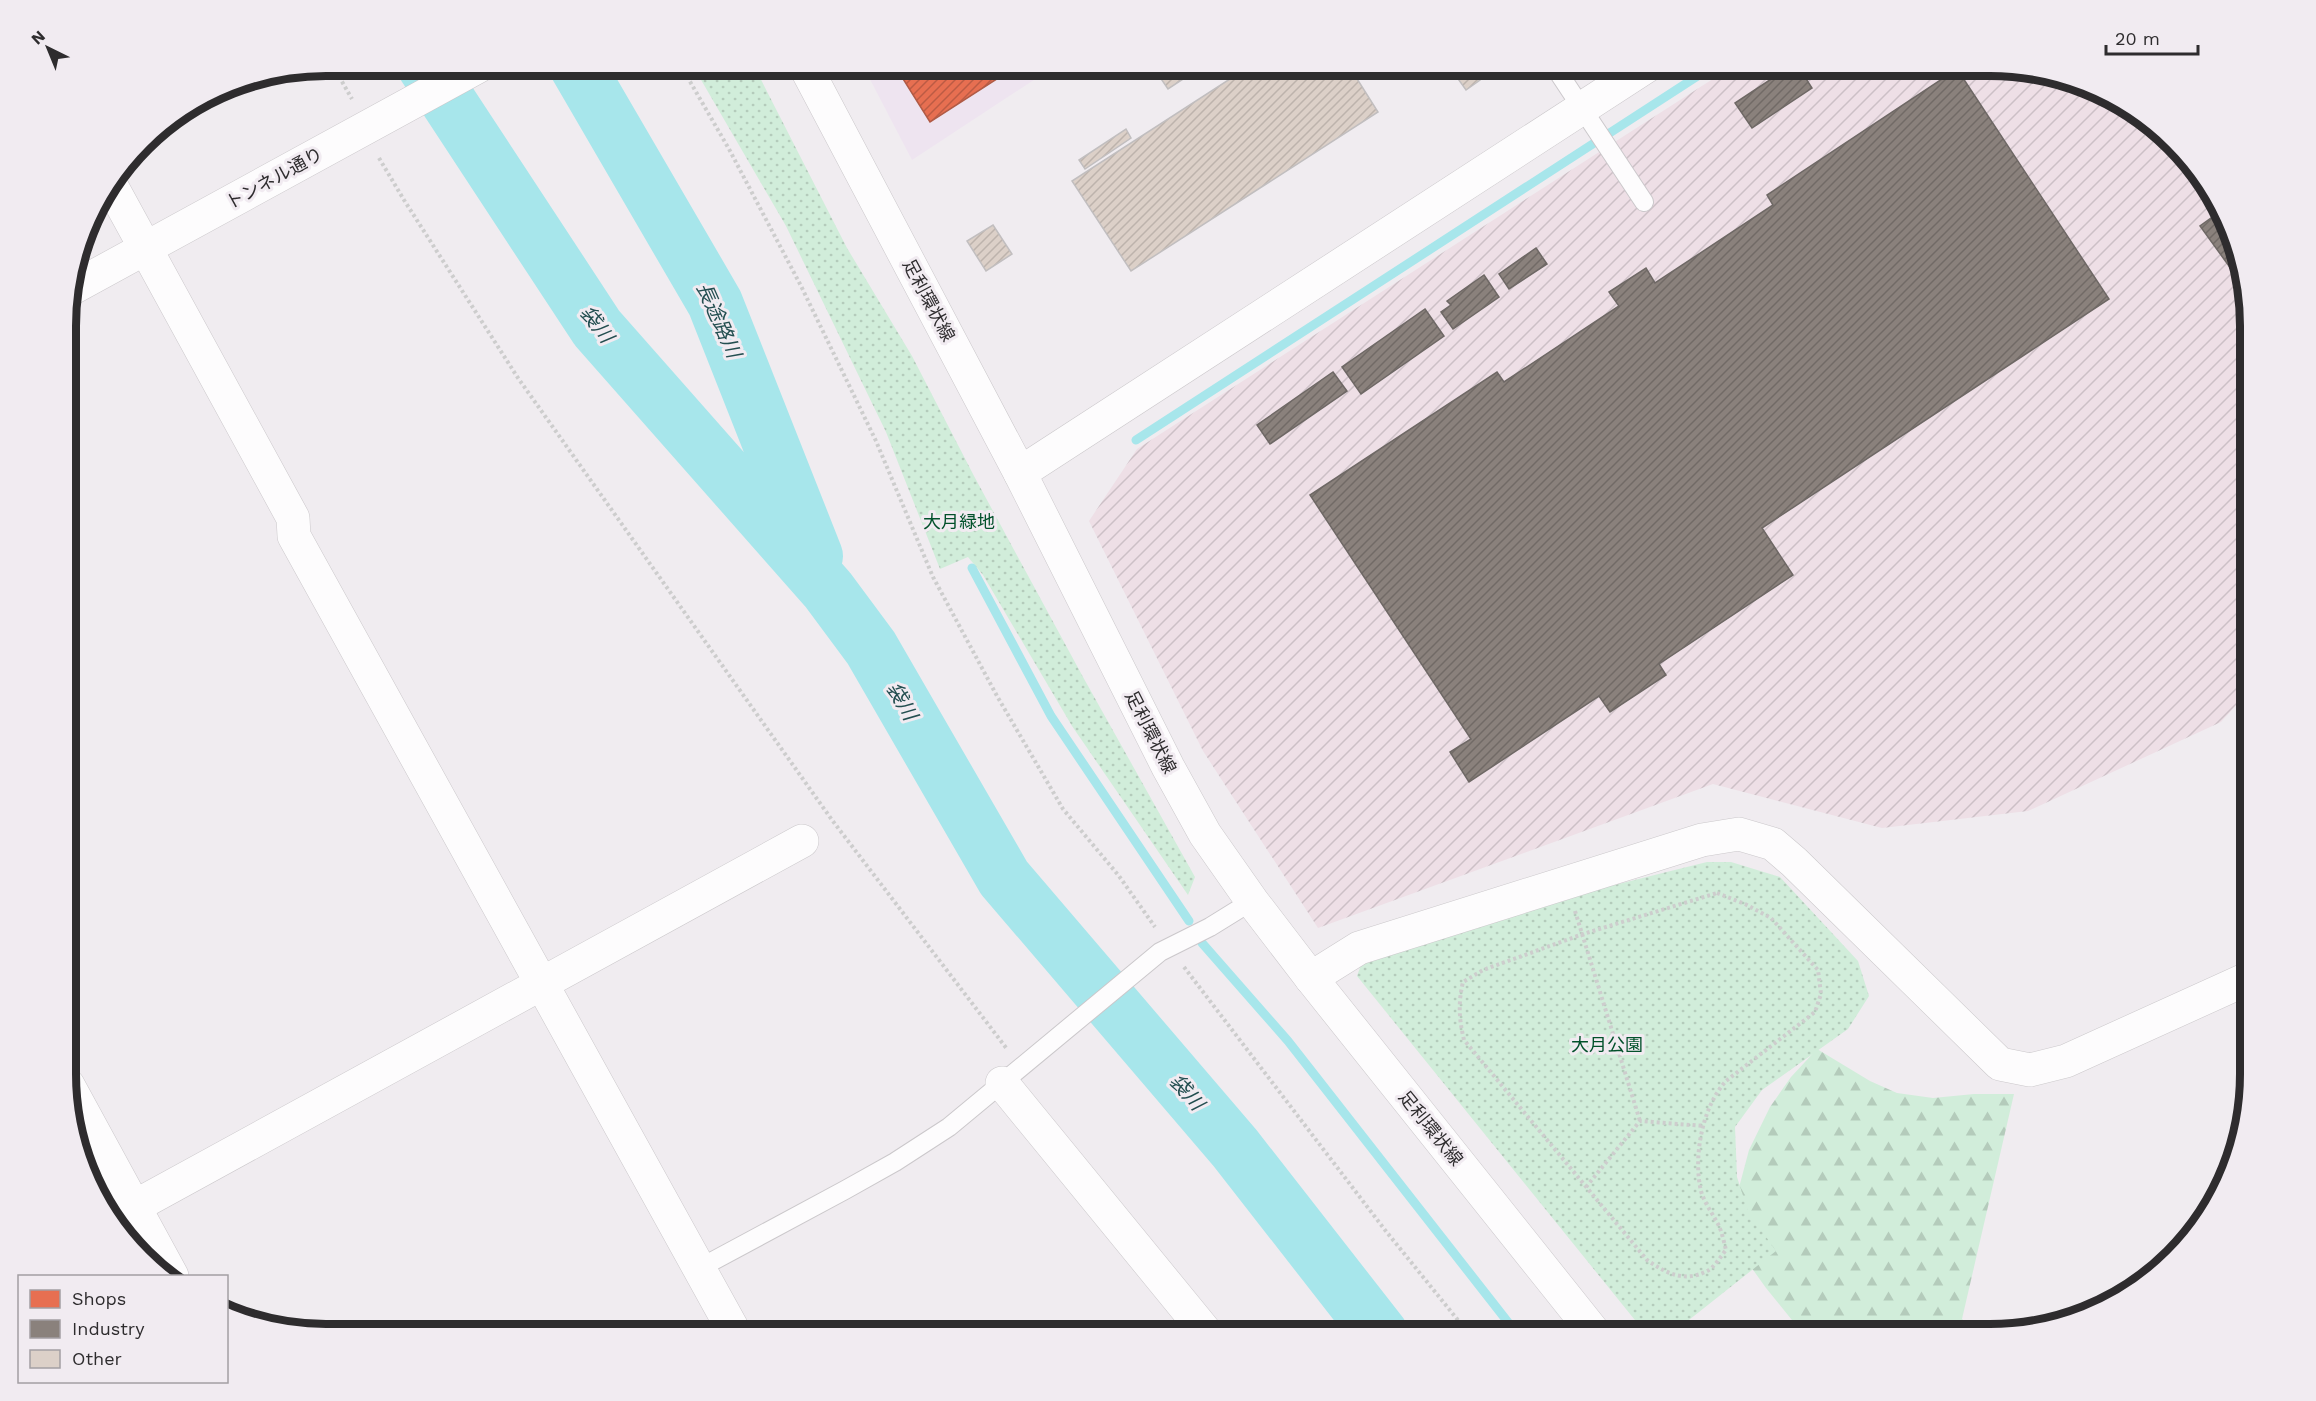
<svg xmlns="http://www.w3.org/2000/svg" width="2316" height="1401" font-family="'Work Sans','Noto Sans JP',sans-serif">
<style>
.commercial{fill:#eee4f0}
.industrial{fill:url(#industrial-furrows)}
.forest{fill:url(#forest-firs)}
.park{fill:url(#park-dots)}
.shops{fill:url(#shops-hatch);stroke:#b05b46;stroke-width:1.5}
.industry{fill:url(#industry-hatch);stroke:#6e6865;stroke-width:1.5}
.lines{fill:none;stroke-linecap:round;stroke-linejoin:round}
.stream{stroke:#a7e6eb;stroke-width:9}
.river{stroke:#a7e6eb;stroke-width:56}
.building{fill:url(#building-hatch);stroke:#c1bebf;stroke-width:1.5}
.lane-casing{stroke:#cbc8cb;stroke-width:20}
.street-casing{stroke:#cbc8cb;stroke-width:34}
.secondary-casing{stroke:#cbc8cb;stroke-width:34}
.primary-casing{stroke:#cbc8cb;stroke-width:34}
.path{stroke:#cdcdcd;stroke-width:4;stroke-dasharray:3 3;stroke-linecap:butt}
.lane{stroke:#fdfcfd;stroke-width:18}
.street{stroke:#fdfcfd;stroke-width:33}
.secondary{stroke:#fdfcfd;stroke-width:33}
.primary{stroke:#fdfcfd;stroke-width:33}
.labels{text-anchor:middle;dominant-baseline:central;stroke-width:6;stroke-linejoin:round;paint-order:stroke}
.street-label{font-size:18px;fill:#2e2c2e;stroke:#f1ebf1}
.park-label{font-size:18px;fill:#02512b;stroke:#f1ebf1}
.water-label{font-size:20px;font-style:italic;fill:#234e50;stroke:#f1ebf1}
.rim{fill:none;stroke:#2e2c2e;stroke-width:8}
</style>
<defs>
<pattern id="industrial-furrows" width="10" height="10" patternUnits="userSpaceOnUse" patternTransform="scale(1.5)"><rect width="10" height="10" fill="#eedfe6"/><path d="M-1 1l2-2M0 10L10 0M9 11l2-2" fill="none" stroke="#ccc0c6"/></pattern>
<pattern id="forest-firs" width="22" height="20" patternUnits="userSpaceOnUse" patternTransform="scale(1.5)"><rect width="22" height="20" fill="#d1edda"/><path d="M5 1l3.5 6h-7zM16 11l3.5 6h-7z" fill="#b4cbbb"/></pattern>
<pattern id="park-dots" width="8" height="8" patternUnits="userSpaceOnUse" patternTransform="scale(1.5)"><rect width="8" height="8" fill="#d1edda"/><path d="M2 2h.1M6 6h.1" fill="none" stroke="#b4cbbb" stroke-width="1.8" stroke-linecap="round"/></pattern>
<pattern id="shops-hatch" width="6" height="6" patternUnits="userSpaceOnUse" patternTransform="scale(1.5)"><rect width="6" height="6" fill="#e76f51"/><path d="M-1 1l2-2M0 6l6-6M5 7l2-2" fill="none" stroke="#bc5b44"/></pattern>
<pattern id="industry-hatch" width="6" height="6" patternUnits="userSpaceOnUse" patternTransform="scale(1.5)"><rect width="6" height="6" fill="#8a817c"/><path d="M-1 1l2-2M0 6l6-6M5 7l2-2" fill="none" stroke="#716a66"/></pattern>
<pattern id="building-hatch" width="6" height="6" patternUnits="userSpaceOnUse" patternTransform="scale(1.5)"><rect width="6" height="6" fill="#dcd0c8"/><path d="M-1 1l2-2M0 6l6-6M5 7l2-2" fill="none" stroke="#bdb3ac"/></pattern>
</defs>
<rect width="100%" height="100%" fill="#f0ecf0"/>
<path class="commercial" d="M 863,66 L 1055,66 L 912,160 Z"/>
<path class="industrial" d="M 1733,66 L 1990,66 L 2058,75 L 2120,101 L 2174,142 L 2215,196 L 2249,309 L 2249,691 L 2221,722 L 2028,811 L 1882,828 L 1713,784 L 1318,928 L 1203,751 L 1089,521 L 1137,449 Z"/>
<path class="forest" d="M 1817,1049 L 1870,1081 L 1897,1093 L 1933,1098 L 1974,1094 L 2014,1094 L 1962,1319 L 1978,1334 L 1804,1335 L 1766,1288 L 1746,1260 L 1737,1195 L 1749,1150 L 1770,1107 L 1791,1077 Z"/>
<path class="park" d="M 693,66 L 754,66 L 847,248 L 912,356 L 974,476 L 1083,677 L 1195,877 L 1188,895 L 1072,726 L 983,575 L 968,557 L 940,569 L 886,432 L 786,226 Z
M 1707,862 L 1731,862 L 1780,877 L 1858,961 L 1869,996 L 1848,1029 L 1762,1090 L 1735,1127 L 1737,1177 L 1748,1211 L 1776,1251 L 1670,1335 L 1647,1335 L 1357,976 L 1362,962 L 1570,896 Z"/>
<path class="shops" d="M 895,66 L 1017,66 L 930,122 Z"/>
<path class="industry" d="M 1791,66 L 1798,66 L 1812,88 L 1752,128 L 1735,103 Z
M 1957,69 L 2109,299 L 1762,528 L 1793,575 L 1659,664 L 1666,675 L 1610,712 L 1599,696 L 1469,782 L 1450,752 L 1471,739 L 1310,495 L 1497,372 L 1504,382 L 1619,306 L 1609,292 L 1646,268 L 1655,283 L 1773,205 L 1767,195 Z
M 2211,218 L 2216,225 L 2222,220 L 2242,284 L 2200,226 Z
M 1536,248 L 1547,264 L 1509,289 L 1499,274 Z
M 1484,275 L 1499,297 L 1453,329 L 1441,312 L 1451,305 L 1447,301 Z
M 1425,309 L 1444,336 L 1361,394 L 1342,367 Z
M 1333,372 L 1347,391 L 1270,444 L 1257,425 Z"/>
<g class="lines">
<path class="stream" d="M 1136,440 L 1713,66
M 972,568 L 1051,716 L 1189,921
M 1202,943 L 1288,1041 L 1518,1335"/>
<path class="river" d="M 425,66 L 597,328 L 828,590 L 871,648 L 1004,878 L 1235,1148 L 1381,1335
M 577,66 L 715,303 L 815,556"/>
</g>
<path class="building" d="M 1161,66 L 1203,66 L 1168,89 L 1155,70 Z
M 1250,66 L 1349,66 L 1378,112 L 1131,271 L 1072,181 Z
M 1455,66 L 1471,66 L 1480,80 L 1466,90 L 1451,69 Z
M 1126,129 L 1131,138 L 1085,169 L 1079,160 Z
M 993,225 L 1012,254 L 986,271 L 967,241 Z"/>
<g class="lines">
<defs>
<path id="lane" d="M 1554,66 L 1644,202
M 698,1269 L 845,1190 L 895,1162 L 949,1127 L 1160,952 L 1210,927 L 1252,901"/>
<path id="street" d="M 112,187 L 293,518 L 294,536 L 736,1335
M 1311,978 L 1359,948 L 1702,840 L 1739,834 L 1773,844 L 1794,862 L 2000,1064 L 2030,1070 L 2066,1061 L 2249,978
M 1002,1083 L 1208,1335
M 110,1220 L 802,841"/>
<path id="secondary" d="M 69,290 L 479,66
M 1020,473 L 1647,66
M 68,1085 L 172,1276"/>
<path id="primary" d="M 805,66 L 1020,473 L 1168,767 L 1205,834 L 1252,901 L 1311,978 L 1596,1335"/>
</defs>
<use href="#lane" class="lane-casing"/>
<use href="#street" class="street-casing"/>
<use href="#secondary" class="secondary-casing"/>
<use href="#primary" class="primary-casing"/>
<path class="path" d="M 333,66 L 352,99
M 681,66 L 729,149 L 801,286 L 876,441 L 933,577 L 997,696 L 1063,809 L 1119,876 L 1155,927
M 379,158 L 404,200 L 518,378 L 832,820 L 1007,1049
M 1717,893 L 1745,904 L 1771,918 L 1818,970 L 1821,994 L 1815,1012 L 1726,1081 C 1702,1107 1693,1157 1701,1191 C 1704,1202 1712,1213 1718,1224 C 1722,1232 1724,1242 1726,1250 C 1721,1256 1714,1268 1707,1271 C 1684,1283 1666,1273 1647,1260 L 1464,1040 C 1459,1019 1458,1003 1463,982 L 1483,970 L 1583,934 Z
M 1575,911 L 1640,1121
M 1184,967 L 1385,1230 L 1470,1335
M 1586,1187 L 1640,1121 L 1704,1126"/>
<use href="#lane" class="lane"/>
<use href="#street" class="street"/>
<use href="#secondary" class="secondary"/>
<use href="#primary" class="primary"/>
</g>
<g class="labels">
<g class="street-label">
<text transform="translate(274 178) rotate(-29)">トンネル通り</text>
<text transform="translate(929 300) rotate(62)">足利環状線</text>
<text transform="translate(1151 732) rotate(63)">足利環状線</text>
<text transform="translate(1431 1128) rotate(51)">足利環状線</text>
</g>
<g class="park-label">
<text x="959" y="521">大月緑地</text>
<text x="1607" y="1044">大月公園</text>
</g>
<g class="water-label">
<text transform="translate(719 320) rotate(66)">長途路川</text>
<text transform="translate(597 324) rotate(53)">袋川</text>
<text transform="translate(902 701) rotate(60)">袋川</text>
<text transform="translate(1187 1092) rotate(49)">袋川</text>
</g>
</g>
<path d="M0 0H2316V1401H0ZM326 76H1990A250 250 0 0 1 2240 326V1074A250 250 0 0 1 1990 1324H326A250 250 0 0 1 76 1074V326A250 250 0 0 1 326 76Z" fill="#f1ebf1" fill-rule="evenodd"/>
<path class="rim" d="M326 76H1990A250 250 0 0 1 2240 326V1074A250 250 0 0 1 1990 1324H326A250 250 0 0 1 76 1074V326A250 250 0 0 1 326 76Z"/>
<rect x="18" y="1275" width="210" height="108" fill="#f1ebf1" stroke="#a39fa3" stroke-width="1.5"/>
<rect x="30" y="1290" width="30" height="18" fill="#e76f51" stroke="#a39fa3" stroke-width="1.5"/>
<text x="72" y="1305" font-size="18" fill="#2e2c2e">Shops</text>
<rect x="30" y="1320" width="30" height="18" fill="#8a817c" stroke="#a39fa3" stroke-width="1.5"/>
<text x="72" y="1335" font-size="18" fill="#2e2c2e">Industry</text>
<rect x="30" y="1350" width="30" height="18" fill="#dcd0c8" stroke="#a39fa3" stroke-width="1.5"/>
<text x="72" y="1365" font-size="18" fill="#2e2c2e">Other</text>
<g transform="translate(48 48) rotate(317)" stroke="#f1ebf1" stroke-width="4.5" paint-order="stroke">
<path d="M0-4.5L10 22L0 15L-10 22Z" fill="#2e2c2e"/>
<text y="-9" font-size="16" font-weight="bold" text-anchor="middle" fill="#2e2c2e">N</text>
</g>
<path d="M2106 45v9h92v-9" fill="none" stroke="#2e2c2e" stroke-width="3"/>
<text x="2115" y="45" font-size="18" fill="#2e2c2e" stroke="#f1ebf1" stroke-width="4.5" paint-order="stroke">20 m</text>
</svg>
